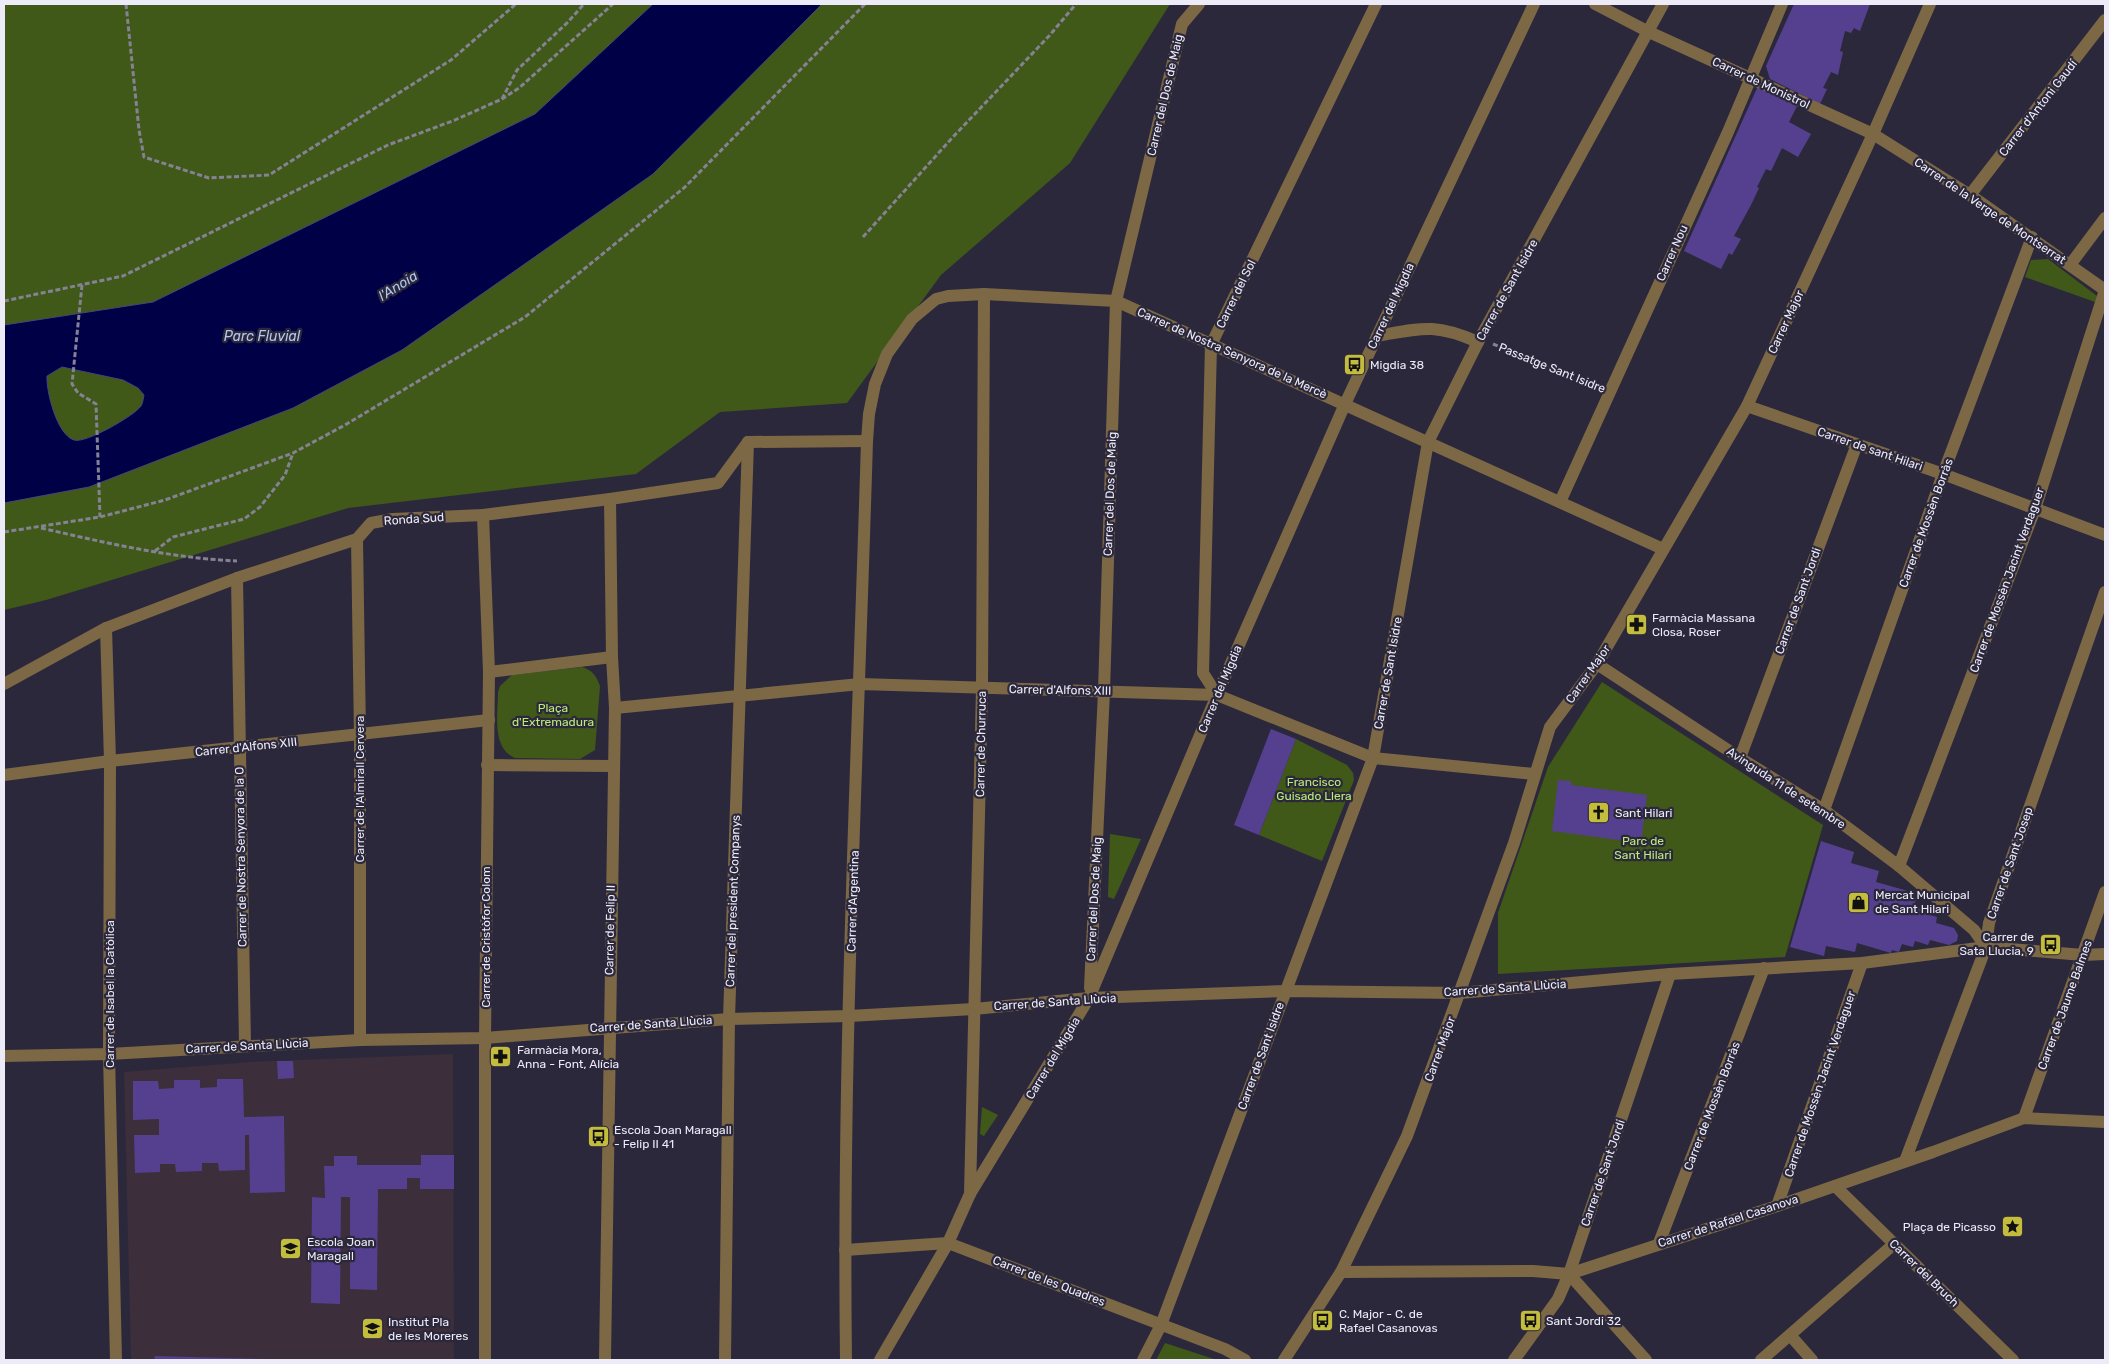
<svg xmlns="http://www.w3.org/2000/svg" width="2109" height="1364" font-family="Rubik,sans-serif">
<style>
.education{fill:#3c2e3a}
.green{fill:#405919}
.water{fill:#000047;stroke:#47467c;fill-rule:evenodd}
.building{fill:#54408f}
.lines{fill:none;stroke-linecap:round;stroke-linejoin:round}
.path{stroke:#858293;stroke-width:3;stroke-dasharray:5 2.5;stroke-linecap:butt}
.street{stroke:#7c6845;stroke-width:12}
.labels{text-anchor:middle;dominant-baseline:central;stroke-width:4.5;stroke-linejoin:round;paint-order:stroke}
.street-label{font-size:12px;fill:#edebf8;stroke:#2c283c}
.poi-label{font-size:12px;fill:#edebf8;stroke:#2c283c;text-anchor:start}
.park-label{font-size:12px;fill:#baec77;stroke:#2c283c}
.water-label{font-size:14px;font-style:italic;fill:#b2c7f0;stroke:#2c283c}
</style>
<rect width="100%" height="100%" fill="#2c283c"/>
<polygon class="education" points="453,1054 454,1360 131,1360 124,1072 250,1062"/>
<g class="green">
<polygon points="4,4 653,4 535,114 153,302 4,325"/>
<polygon points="822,4 1170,4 1070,163 941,275 847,403 720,412 636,474 348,508 46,600 4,610 4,503 89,487 293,408 402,350 653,174"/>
<polygon points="2048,259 2097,296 2095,302 2025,277 2031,260"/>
<path d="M62,367L123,380L138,388L144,395C143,399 143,403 141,406C134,416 84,444 74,440C57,435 46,392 47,376Z"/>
<path d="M582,667C592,670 596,675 600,686L595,750L580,759L515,758C491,748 498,713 498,692L500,686L512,675Z"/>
<polygon points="1602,682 1823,825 1785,957 1498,974 1498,913 1548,767"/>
<polygon points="1296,739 1347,765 1353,773 1354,780 1322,861 1259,835"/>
<polygon points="1110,834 1141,839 1114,899 1108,897"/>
<polygon points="982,1107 998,1115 984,1136 980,1134"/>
<polygon points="1165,1343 1217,1360 1156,1360"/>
</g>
<path class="water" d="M653,4H822L653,174L402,350L293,408L89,487L4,503V325L153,302L535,114ZM62,367L123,380L138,388L144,395C143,399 143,403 141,406C134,416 85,444 74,440C57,435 46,391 47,376Z"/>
<g class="building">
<polygon points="1794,4 1870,4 1860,31 1854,28 1851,33 1845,31 1840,51 1843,52 1838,75 1831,72 1823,88 1827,89 1820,104 1770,79 1766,66"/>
<polygon points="1758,86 1797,106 1789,122 1811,134 1798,157 1782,148 1771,171 1766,169 1757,187 1759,188 1751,205 1734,236 1741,239 1732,255 1729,253 1721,269 1684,251"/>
<polygon points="1271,729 1296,739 1259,835 1234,825"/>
<polygon points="1558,780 1571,781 1571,785 1647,795 1641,843 1552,831"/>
<polygon points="1821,841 1854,852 1851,863 1879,871 1876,882 1908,891 1907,896 1916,898 1914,907 1925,909 1924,913 1937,917 1936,923 1954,928 1958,935 1957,941 1949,945 1930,940 1928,945 1915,941 1913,947 1902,944 1899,952 1892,950 1891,953 1857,943 1855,952 1826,946 1824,956 1790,947"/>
<polygon points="277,1061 293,1061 294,1078 278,1079"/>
<polygon points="217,1079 243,1079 244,1117 284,1116 285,1192 250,1193 249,1135 245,1135 245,1170 219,1171 218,1163 202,1163 202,1171 176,1172 175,1164 160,1164 160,1172 135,1173 134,1135 159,1135 159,1119 133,1120 133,1081 158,1081 159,1089 174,1088 174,1080 200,1080 200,1088 217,1087"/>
<polygon points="421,1155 454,1155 454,1189 420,1189 420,1178 407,1178 407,1189 378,1189 377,1290 350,1289 350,1197 341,1197 340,1304 311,1303 312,1197 325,1198 324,1166 334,1166 334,1156 357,1156 357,1165 421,1165"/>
<polygon points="155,1356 266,1359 266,1360 154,1360"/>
</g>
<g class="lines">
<g class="path">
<polyline points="126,4 139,130 144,157 209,178 269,175 451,60 516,4"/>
<polyline points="502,99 517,70 568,22 584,4"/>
<polyline points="863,237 952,138 1049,36 1076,4"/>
<polyline points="82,285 72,384 78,393 96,404 100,517"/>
<polyline points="4,301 123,276 388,145 455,120 502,99 519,88 613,4"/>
<polyline points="1493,344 1596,386"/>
<path d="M41,528C106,543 171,558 237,561"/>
<polyline points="4,532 100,517 165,500 293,453 345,425 525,317 685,187 865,4"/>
<polyline points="155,551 173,537 244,519 260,507 285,475 293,453"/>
</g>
<g class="street">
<polyline points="1595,4 1649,32 1873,134 1970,195 2105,290"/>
<polyline points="1970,195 2105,20"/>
<polyline points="2070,265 2105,218"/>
<path d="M1377,336C1422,328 1435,323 1478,342"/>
<polyline points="1747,406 1943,474 2105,535"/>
<polyline points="748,442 867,441"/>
<polyline points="1560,502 1728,132 1782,4"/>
<polyline points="483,515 489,672 485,1038 485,1360"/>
<polyline points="357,539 360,736 360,1040"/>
<polyline points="237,578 245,1045"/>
<polyline points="106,628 110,761 109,1054 116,1360"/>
<polyline points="1597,664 1740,758 1824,810 1899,866 1974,930 1986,947"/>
<polyline points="489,672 612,657"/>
<polyline points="4,684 106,628 237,578 357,539 371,523 393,519 483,515 610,499 718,483 748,442"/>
<polyline points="1217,695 1203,673 1211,345 1376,4"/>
<polyline points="615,708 860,684 1217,695 1373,758 1534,774"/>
<polyline points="1740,758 1857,444"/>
<polyline points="487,765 612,766"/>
<polyline points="4,775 110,761 489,720"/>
<polyline points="1824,810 1943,474 2032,237"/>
<polyline points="1899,866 2035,509 2105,290"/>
<polyline points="1090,988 1104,691 1116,301 1182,24 1199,4"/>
<polyline points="4,1056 109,1054 360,1040 485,1038 729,1019 849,1016 974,1009 1089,998 1285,991 1460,993 1670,974 1862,963 1986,947 2083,955 2105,954"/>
<polyline points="2024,1118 2105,892"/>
<polyline points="1905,1161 1986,947 1989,923 2105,592"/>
<polyline points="1835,1186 2013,1360"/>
<polyline points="970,1194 982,688 984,294"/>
<polyline points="1777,1206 1862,963"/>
<polyline points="1659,1243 1764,968"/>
<polyline points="845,1250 948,1243 1225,1349 1245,1360"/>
<polyline points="1341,1272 1533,1271 1569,1274 1777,1206 1933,1152 2024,1118 2105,1122"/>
<polyline points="1569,1274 1646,1360"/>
<polyline points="1790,1335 1812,1360"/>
<polyline points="605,1360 615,708 612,657 610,499"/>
<polyline points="725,1360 729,1019 748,442"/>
<path d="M846,1360C842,1054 858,747 867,441L869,414L875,384L887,354L912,319L936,299L948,296L984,294L1116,301L1663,549"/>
<polyline points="880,1360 948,1243 970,1194 1089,998 1217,695 1345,404 1534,4"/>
<polyline points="1143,1360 1161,1325 1373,758 1428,442 1478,342 1663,4"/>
<polyline points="1284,1360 1341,1272 1407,1136 1514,843 1550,727 1597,664 1747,406 1873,134 1930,4"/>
<polyline points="1514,1360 1558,1299 1569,1274 1670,974"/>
<polyline points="1761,1360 1894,1244"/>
</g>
</g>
<defs>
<symbol id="bus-square" viewBox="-11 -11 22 22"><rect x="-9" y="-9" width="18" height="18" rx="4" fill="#c4bc3d" stroke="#2c283c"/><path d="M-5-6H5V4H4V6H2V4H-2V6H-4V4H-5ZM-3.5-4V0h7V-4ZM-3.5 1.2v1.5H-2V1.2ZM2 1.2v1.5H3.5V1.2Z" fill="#111"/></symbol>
<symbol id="pharmacy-square" viewBox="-11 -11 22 22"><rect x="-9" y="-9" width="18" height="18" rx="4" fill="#c4bc3d" stroke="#2c283c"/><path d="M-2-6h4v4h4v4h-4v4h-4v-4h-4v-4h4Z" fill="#111"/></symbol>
<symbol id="church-square" viewBox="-11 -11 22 22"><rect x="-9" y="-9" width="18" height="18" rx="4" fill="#c4bc3d" stroke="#2c283c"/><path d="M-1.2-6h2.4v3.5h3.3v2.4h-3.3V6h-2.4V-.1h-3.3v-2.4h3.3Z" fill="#111"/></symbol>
<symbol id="shop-square" viewBox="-11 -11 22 22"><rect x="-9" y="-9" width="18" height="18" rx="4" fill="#c4bc3d" stroke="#2c283c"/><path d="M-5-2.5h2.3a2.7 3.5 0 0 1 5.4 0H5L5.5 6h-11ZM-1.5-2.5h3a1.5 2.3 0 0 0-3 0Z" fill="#111"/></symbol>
<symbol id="sight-square" viewBox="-11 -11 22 22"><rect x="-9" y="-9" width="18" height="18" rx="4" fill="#c4bc3d" stroke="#2c283c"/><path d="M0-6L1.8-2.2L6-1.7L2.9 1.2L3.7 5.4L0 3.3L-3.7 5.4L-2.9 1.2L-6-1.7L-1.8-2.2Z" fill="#111"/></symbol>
<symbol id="school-square" viewBox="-11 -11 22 22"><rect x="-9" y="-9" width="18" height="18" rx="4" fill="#c4bc3d" stroke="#2c283c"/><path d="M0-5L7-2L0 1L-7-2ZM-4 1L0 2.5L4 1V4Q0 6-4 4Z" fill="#111"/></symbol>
</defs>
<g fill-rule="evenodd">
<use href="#bus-square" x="1342" y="352" width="25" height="25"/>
<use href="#pharmacy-square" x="1624" y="612" width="25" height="25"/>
<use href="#church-square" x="1586" y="800" width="25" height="25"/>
<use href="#shop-square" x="1846" y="890" width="25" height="25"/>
<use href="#bus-square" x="2038" y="932" width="25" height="25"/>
<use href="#pharmacy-square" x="488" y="1044" width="25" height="25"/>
<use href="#bus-square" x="586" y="1124" width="25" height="25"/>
<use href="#sight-square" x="2000" y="1214" width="25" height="25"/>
<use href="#school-square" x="278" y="1236" width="25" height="25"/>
<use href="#bus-square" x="1310" y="1308" width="25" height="25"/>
<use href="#bus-square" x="1518" y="1308" width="25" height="25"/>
<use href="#school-square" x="360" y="1316" width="25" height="25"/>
</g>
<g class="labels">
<g class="street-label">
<text transform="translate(1761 83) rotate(25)">Carrer de Monistrol</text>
<text transform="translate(1165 95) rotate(-77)">Carrer del Dos de Maig</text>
<text transform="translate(2038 108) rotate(-52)">Carrer d'Antoni Gaudí</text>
<text transform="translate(1990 211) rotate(34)">Carrer de la Verge de Montserrat</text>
<text transform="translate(1672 253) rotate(-66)">Carrer Nou</text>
<text transform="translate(1507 290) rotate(-61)">Carrer de Sant Isidre</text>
<text transform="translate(1236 294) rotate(-64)">Carrer del Sol</text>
<text transform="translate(1391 306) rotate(-65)">Carrer del Migdia</text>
<text transform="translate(1786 322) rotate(-65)">Carrer Major</text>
<text transform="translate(1232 353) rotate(24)">Carrer de Nostra Senyora de la Mercè</text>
<text transform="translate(1552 368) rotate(22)">Passatge Sant Isidre</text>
<text transform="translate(1870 449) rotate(19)">Carrer de sant Hilari</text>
<text transform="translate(1110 494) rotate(-88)">Carrer del Dos de Maig</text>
<text transform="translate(414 519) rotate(-4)">Ronda Sud</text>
<text transform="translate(1926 523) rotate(-70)">Carrer de Mossèn Borràs</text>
<text transform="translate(2007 580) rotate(-70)">Carrer de Mossèn Jacint Verdaguer</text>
<text transform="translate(1798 601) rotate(-70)">Carrer de Sant Jordi</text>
<text transform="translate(1388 673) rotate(-80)">Carrer de Sant Isidre</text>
<text transform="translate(1588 674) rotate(-55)">Carrer Major</text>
<text transform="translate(1220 689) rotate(-67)">Carrer del Migdia</text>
<text transform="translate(1060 690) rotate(1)">Carrer d'Alfons XIII</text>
<text transform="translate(981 744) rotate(-89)">Carrer de Churruca</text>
<text transform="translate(246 747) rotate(-6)">Carrer d'Alfons XIII</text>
<text transform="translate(1786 788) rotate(33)">Avinguda 11 de setembre</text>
<text transform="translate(360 789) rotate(-90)">Carrer de l'Almirall Cervera</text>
<text transform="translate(241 857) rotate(-91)">Carrer de Nostra Senyora de la O</text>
<text transform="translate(2010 863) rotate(-71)">Carrer de Sant Josep</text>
<text transform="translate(1094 899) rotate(-87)">Carrer del Dos de Maig</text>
<text transform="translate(733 901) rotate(-88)">Carrer del president Companys</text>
<text transform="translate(853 901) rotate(-88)">Carrer d'Argentina</text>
<text transform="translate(610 930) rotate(-89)">Carrer de Felip II</text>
<text transform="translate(486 937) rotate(-90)">Carrer de Cristòfor Colom</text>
<text transform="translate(1505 988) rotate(-4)">Carrer de Santa Llùcia</text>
<text transform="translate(110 994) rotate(-90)">Carrer de Isabel la Catòlica</text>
<text transform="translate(1055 1002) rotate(-4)">Carrer de Santa Llùcia</text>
<text transform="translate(2065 1005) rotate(-70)">Carrer de Jaume Balmes</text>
<text transform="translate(651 1024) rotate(-4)">Carrer de Santa Llùcia</text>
<text transform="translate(247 1046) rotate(-3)">Carrer de Santa Llùcia</text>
<text transform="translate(1440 1049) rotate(-70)">Carrer Major</text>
<text transform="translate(1261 1056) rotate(-70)">Carrer de Sant Isidre</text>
<text transform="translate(1053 1058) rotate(-59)">Carrer del Migdia</text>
<text transform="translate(1820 1084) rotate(-71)">Carrer de Mossèn Jacint Verdaguer</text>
<text transform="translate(1712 1106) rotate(-69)">Carrer de Mossèn Borràs</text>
<text transform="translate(1603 1173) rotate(-71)">Carrer de Sant Jordi</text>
<text transform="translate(1728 1221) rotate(-18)">Carrer de Rafael Casanova</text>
<text transform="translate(1924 1273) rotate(44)">Carrer del Bruch</text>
<text transform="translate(1049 1281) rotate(21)">Carrer de les Quadres</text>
</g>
<g class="poi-label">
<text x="1370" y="365">Migdia 38</text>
<text x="1652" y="618">Farmàcia Massana<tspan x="1652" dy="14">Closa, Roser</tspan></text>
<text x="1615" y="813">Sant Hilari</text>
<text x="1875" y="895">Mercat Municipal<tspan x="1875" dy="14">de Sant Hilari</tspan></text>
<text x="2034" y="937" text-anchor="end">Carrer de<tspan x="2034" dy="14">Sata Llucia, 9</tspan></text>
<text x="517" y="1050">Farmàcia Mora,<tspan x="517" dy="14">Anna - Font, Alícia</tspan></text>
<text x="614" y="1130">Escola Joan Maragall<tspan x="614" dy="14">- Felip II 41</tspan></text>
<text x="1996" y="1227" text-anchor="end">Plaça de Picasso</text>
<text x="307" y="1242">Escola Joan<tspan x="307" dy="14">Maragall</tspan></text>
<text x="1339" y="1314">C. Major - C. de<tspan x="1339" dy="14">Rafael Casanovas</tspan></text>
<text x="1546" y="1321">Sant Jordi 32</text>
<text x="388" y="1322">Institut Pla<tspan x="388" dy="14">de les Moreres</tspan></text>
</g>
<g class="park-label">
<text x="553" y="708">Plaça<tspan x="553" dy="14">d'Extremadura</tspan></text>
<text x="1314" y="782">Francisco<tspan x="1314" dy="14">Guisado Llera</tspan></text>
<text x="1643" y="841">Parc de<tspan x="1643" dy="14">Sant Hilari</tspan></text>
</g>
<g class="water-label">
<text transform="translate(398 286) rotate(-32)">l'Anoia</text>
<text x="262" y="336">Parc Fluvial</text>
</g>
</g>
<rect width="2109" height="1364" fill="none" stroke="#edebf8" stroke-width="10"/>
</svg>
